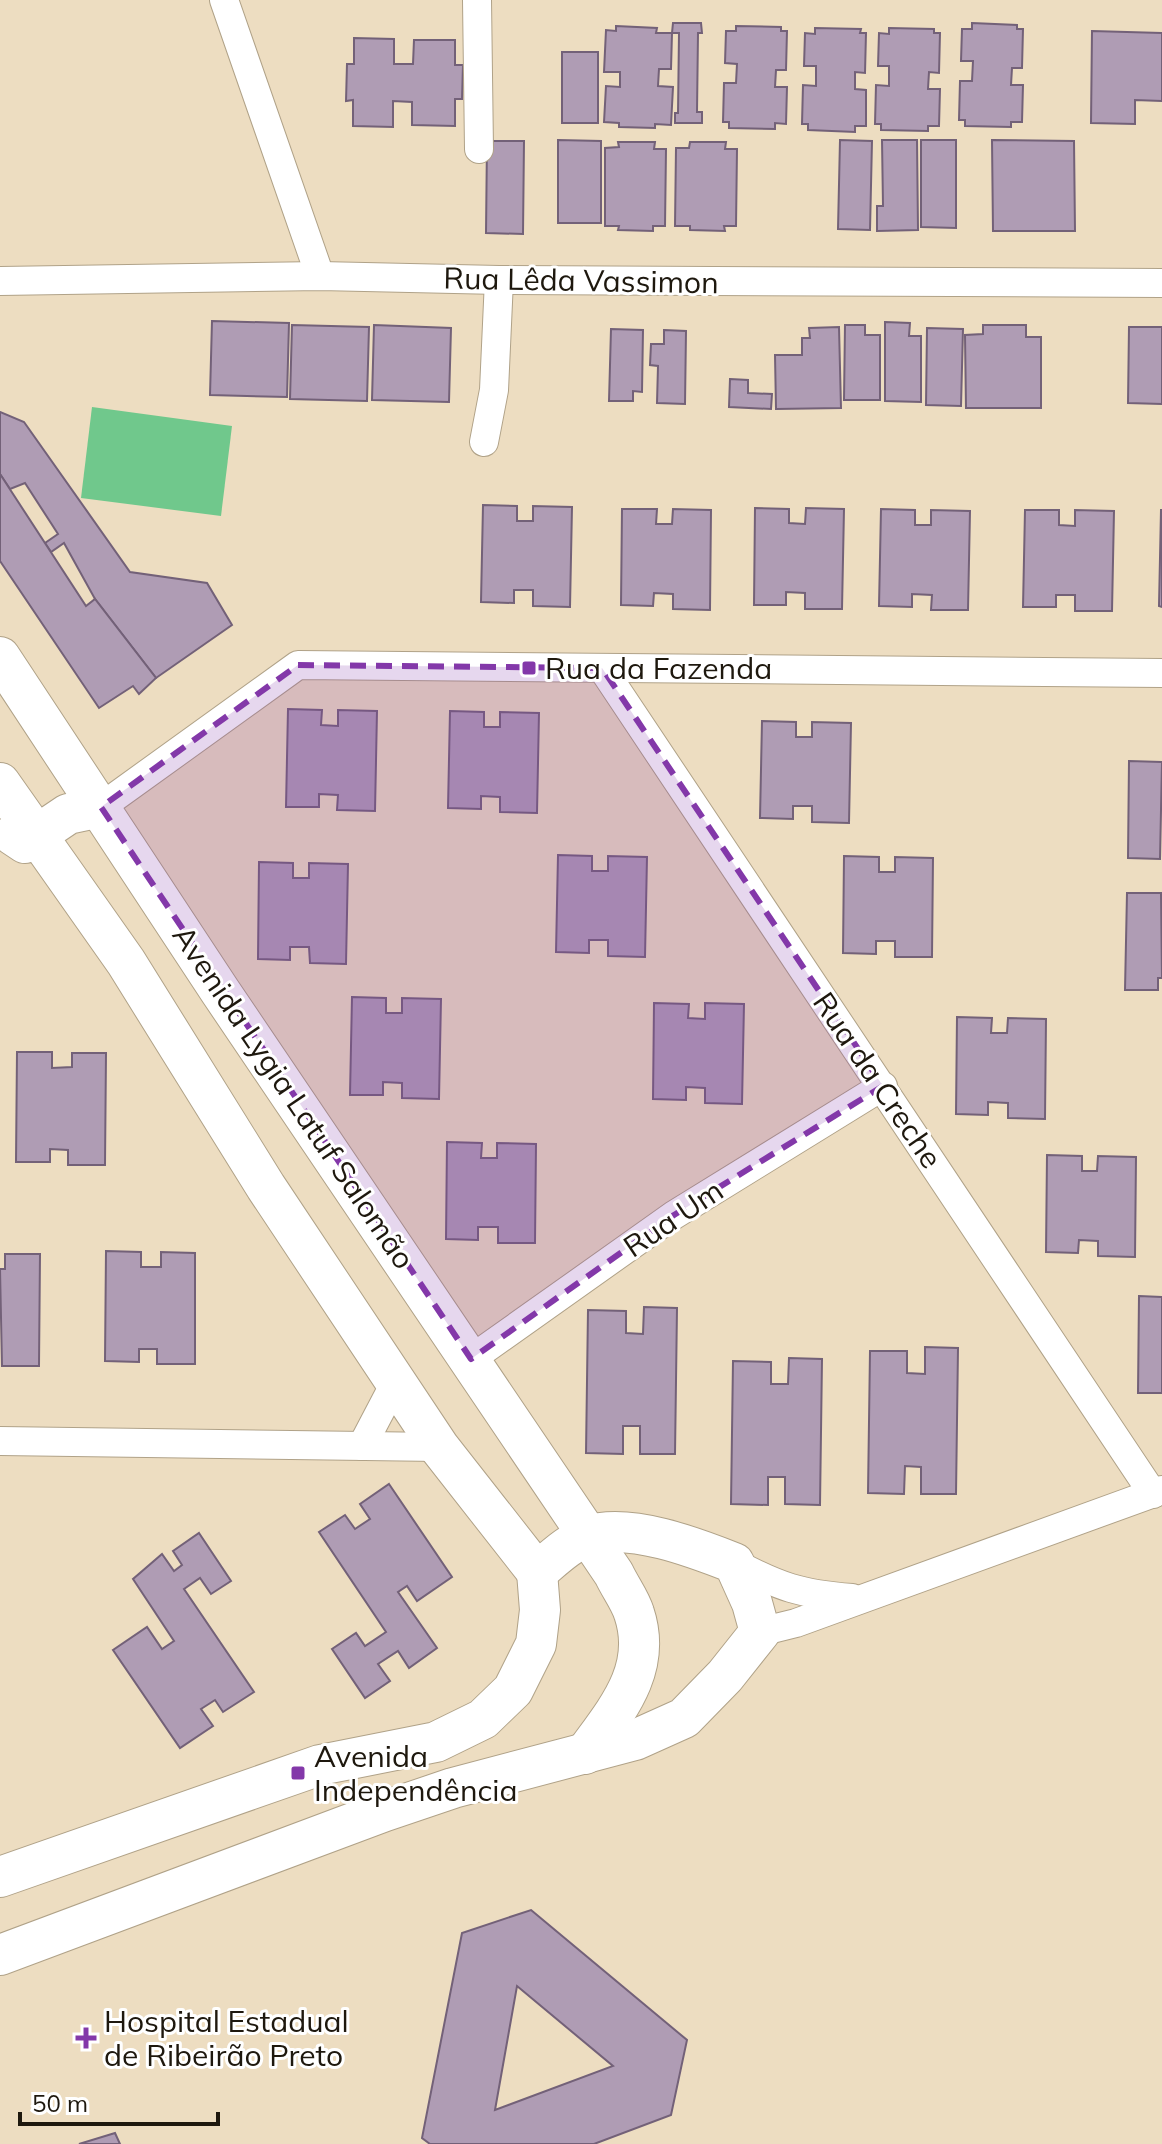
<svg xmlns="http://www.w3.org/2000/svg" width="1162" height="2144" font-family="Mulish,sans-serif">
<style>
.green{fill:#70c88c}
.building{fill:#af9cb4;stroke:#736178;stroke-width:2;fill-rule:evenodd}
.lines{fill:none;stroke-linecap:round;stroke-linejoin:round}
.street-casing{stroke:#b0a288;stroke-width:30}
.secondary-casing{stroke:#b0a288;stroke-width:42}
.street{stroke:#fff;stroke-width:28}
.secondary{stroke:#fff;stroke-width:40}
.marked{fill:#8338a9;fill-opacity:0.2;stroke:#8338a9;stroke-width:6;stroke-dasharray:16 10;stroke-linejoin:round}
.poi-dot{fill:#8338a9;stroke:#fff;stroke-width:3}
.labels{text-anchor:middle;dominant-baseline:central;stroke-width:6;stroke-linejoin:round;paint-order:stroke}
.street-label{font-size:30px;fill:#1e180e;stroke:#fff}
.poi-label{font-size:30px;fill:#1e180e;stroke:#fff;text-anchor:start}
</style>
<rect width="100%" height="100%" fill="#edddc1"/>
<polygon class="green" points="92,407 232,426 221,516 81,498"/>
<g class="building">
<polygon points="673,23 701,23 702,33 698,33 697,112 702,112 702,123 675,123 675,113 678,113 679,33 672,33"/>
<polygon points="972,23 1017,25 1017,29 1023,29 1022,68 1012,68 1011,85 1023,85 1022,122 1011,122 1011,127 965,126 965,120 959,120 960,81 972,81 973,61 961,61 962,29 972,29"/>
<polygon points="616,26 657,28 656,33 672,33 671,69 659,69 658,86 673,87 671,125 655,124 655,128 619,127 619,123 604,122 606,86 620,87 620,72 604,72 606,30 616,31"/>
<polygon points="736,26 781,27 781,31 787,31 786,70 776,70 775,87 787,87 786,124 775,123 775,129 729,128 729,122 723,122 724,83 736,83 737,64 725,63 726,31 736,31"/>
<polygon points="815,28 861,29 860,33 866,33 865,73 855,72 855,89 866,90 866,126 855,126 855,132 808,130 808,124 802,124 803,85 816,86 816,66 804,66 805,33 815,34"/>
<polygon points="889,28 934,29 934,33 940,33 939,73 929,72 928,89 940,89 939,126 928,126 928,131 881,130 881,124 875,124 876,85 889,86 889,66 878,66 879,33 889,34"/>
<polygon points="1092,31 1162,33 1162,101 1135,100 1135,124 1091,123"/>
<polygon points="354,38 394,39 394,64 413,64 414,40 455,40 455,65 463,65 462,99 455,99 455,126 412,125 412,102 393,101 393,127 353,126 353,100 346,101 347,64 354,64"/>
<rect x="562" y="52" width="36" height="71"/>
<polygon points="558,140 601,141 601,223 558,223"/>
<polygon points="840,140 872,141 870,230 838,229"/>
<polygon points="882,140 917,140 918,230 877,231 877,206 883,206"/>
<polygon points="921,140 956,140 956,228 921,227"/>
<polygon points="992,140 1074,141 1075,231 993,231"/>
<polygon points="487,141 524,141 523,234 486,233"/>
<polygon points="618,142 655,142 654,149 666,149 665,226 653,226 653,231 618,230 619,226 605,226 605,148 619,147"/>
<polygon points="690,142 726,142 725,149 737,149 736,226 724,226 725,231 690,230 690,226 675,226 676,148 689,148"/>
<polygon points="212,321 289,323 287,397 210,395"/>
<polygon points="885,322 910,323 909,336 921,336 921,402 885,401"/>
<polygon points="292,325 369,327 367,401 290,399"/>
<polygon points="374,325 451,328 449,402 372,400"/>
<polygon points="845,325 865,325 865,335 880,335 880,400 844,400"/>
<polygon points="983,325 1026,325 1026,337 1041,337 1041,408 966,408 965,335 983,334"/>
<polygon points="839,327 841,408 776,409 775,355 802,355 802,338 810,338 809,328"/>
<polygon points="1129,327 1162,327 1162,404 1128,403"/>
<polygon points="927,328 963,329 961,406 926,405"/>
<polygon points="611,329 643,330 642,392 633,391 633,401 609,401"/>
<polygon points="664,330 686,331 685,404 657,403 658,366 650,365 651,344 664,344"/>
<polygon points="730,379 748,380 748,393 772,394 771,409 729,407"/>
<polygon points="0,412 24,422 130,572 207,583 232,625 156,678 95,599 64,543 51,552 45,543 58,534 25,483 10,489 0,474"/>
<polygon points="0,474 86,606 95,599 156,678 139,694 133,686 99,708 0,561"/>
<polygon points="483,505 517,506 517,521 533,521 533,506 572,507 570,607 533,606 533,590 514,590 514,603 481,602"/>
<polygon points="755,508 789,509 789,523 805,524 806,508 844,509 842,609 805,609 805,593 786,592 786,605 754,605"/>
<polygon points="622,509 657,509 656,524 672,524 673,509 711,510 710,610 673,609 673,594 654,593 653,606 621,605"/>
<polygon points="881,509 915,510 915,525 931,525 931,510 970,511 968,610 931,610 932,595 912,594 912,607 879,606"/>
<polygon points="1025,510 1059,510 1059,525 1075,526 1075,510 1114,511 1112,611 1075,611 1075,595 1056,595 1056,607 1023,607"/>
<polygon points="1161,510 1162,510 1162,607 1159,606"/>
<polygon points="288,709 322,710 321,725 338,726 338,710 377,711 375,811 337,810 338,795 319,794 319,807 286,807"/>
<polygon points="450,711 484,712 484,727 500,727 500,712 539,713 537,813 500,812 500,797 481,796 481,809 448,808"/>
<polygon points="762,721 796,722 796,737 812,737 812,722 851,723 849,823 812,822 812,806 793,806 793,819 760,818"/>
<polygon points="1129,761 1162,762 1160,859 1128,858"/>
<polygon points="558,855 592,856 592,871 608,871 608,856 647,857 645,957 608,956 608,940 589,940 589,953 556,952"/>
<polygon points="844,856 879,857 879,872 895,872 895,857 933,858 932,957 895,957 895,941 876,941 876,954 843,953"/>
<polygon points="259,862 293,863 293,878 309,878 309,863 348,864 346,964 310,963 309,947 290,947 290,960 258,959"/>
<polygon points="1127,893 1161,893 1162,978 1158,978 1158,990 1125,990"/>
<polygon points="352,997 386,998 386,1013 402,1013 402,998 441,999 439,1099 402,1098 402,1083 383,1082 383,1095 350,1095"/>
<polygon points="654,1003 689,1004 688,1018 705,1019 705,1003 744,1004 742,1104 705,1103 705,1088 686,1087 686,1100 653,1099"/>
<polygon points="957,1017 992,1018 991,1033 1007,1033 1008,1018 1046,1019 1045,1119 1008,1118 1008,1103 988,1102 988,1115 956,1114"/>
<polygon points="17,1052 52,1052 52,1068 72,1067 72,1053 106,1053 105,1165 68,1165 68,1150 50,1149 50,1162 16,1162"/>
<polygon points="447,1142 482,1143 481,1158 497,1158 497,1143 536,1144 535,1243 498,1243 498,1227 478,1227 478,1240 446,1239"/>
<polygon points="1047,1155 1082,1156 1082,1171 1097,1171 1098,1156 1136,1157 1135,1257 1098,1256 1098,1241 1079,1240 1078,1253 1046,1252"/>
<polygon points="106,1251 141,1252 141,1267 161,1267 161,1252 195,1253 195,1364 157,1364 157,1349 139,1349 139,1362 105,1361"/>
<polygon points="5,1254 40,1254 39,1366 2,1366 0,1269 5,1269"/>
<polygon points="1139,1296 1162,1297 1162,1393 1138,1393"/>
<polygon points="644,1307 677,1308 675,1454 640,1454 640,1426 623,1426 623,1454 586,1453 588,1310 626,1311 626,1333 643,1334"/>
<polygon points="925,1347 958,1348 956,1494 921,1494 921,1467 905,1466 904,1494 868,1493 870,1351 907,1351 907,1373 925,1374"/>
<polygon points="789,1358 822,1359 820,1505 785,1504 785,1477 768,1477 768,1505 731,1504 733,1361 771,1362 771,1384 788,1384"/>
<polygon points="389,1484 452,1577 417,1601 407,1586 398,1592 437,1648 409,1668 398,1651 378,1664 390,1681 365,1698 332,1649 356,1633 365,1646 386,1632 319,1532 345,1515 355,1529 370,1519 360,1504"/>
<polygon points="199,1533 231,1581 211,1594 200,1578 184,1589 254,1692 223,1712 215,1700 201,1709 213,1726 180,1748 113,1650 147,1627 162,1649 174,1641 133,1579 162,1554 174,1571 182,1565 173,1551"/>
<path d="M531,1910L687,2040L671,2115L594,2144H430L422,2138L462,1933ZM517,1986L613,2066L495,2110Z"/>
<polygon points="115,2133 120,2144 79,2144"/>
</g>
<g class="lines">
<defs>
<g id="street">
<polyline points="224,0 320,276"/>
<polyline points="477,0 479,149"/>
<polyline points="0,281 320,276 499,280 1162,283"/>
<polyline points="484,442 494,390 499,280"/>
<polyline points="602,668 1153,1494"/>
<polyline points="101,807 298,665 1162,673"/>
<polyline points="471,1359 674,1215 883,1086"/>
<polyline points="0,1441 439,1447"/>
<polyline points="362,1446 395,1383"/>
<path d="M734,1563C780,1587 800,1594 852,1598"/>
<polyline points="760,1632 796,1623 1162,1490"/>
</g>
<g id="secondary">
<path d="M0,657L220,991L614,1574C620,1587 630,1600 634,1613C653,1670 616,1711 585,1754"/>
<polyline points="0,783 126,962 266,1187 439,1447 537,1572"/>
<polyline points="13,835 25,843 68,814 101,807"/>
<polyline points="0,1877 320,1765 436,1742 483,1719 513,1690 536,1644 540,1610 537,1572"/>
<path d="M0,1955L385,1811L453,1788L635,1740L684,1718L725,1676L760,1632L752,1603L734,1563C696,1548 629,1522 588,1536C569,1543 553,1559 537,1572"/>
</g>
</defs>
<use href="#street" class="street-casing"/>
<use href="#secondary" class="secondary-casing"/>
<use href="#street" class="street"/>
<use href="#secondary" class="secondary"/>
</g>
<path class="marked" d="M298,665L602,668L883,1086L674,1215L471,1359L101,807Z"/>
<g class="poi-dot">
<rect x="521" y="660" width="16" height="16" rx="4"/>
<rect x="290" y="1765" width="16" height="16" rx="4"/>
<path d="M82 2026h8v8h8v8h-8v8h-8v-8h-8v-8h8z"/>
</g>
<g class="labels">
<g class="street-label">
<text transform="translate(581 280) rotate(1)">Rua Lêda Vassimon</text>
<text transform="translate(878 1080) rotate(56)">Rua da Creche</text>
<text transform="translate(294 1097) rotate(56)">Avenida Lygia Latuf Salomão</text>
<text transform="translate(673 1218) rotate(-34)">Rua Um</text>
</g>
<g class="poi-label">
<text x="545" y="668">Rua da Fazenda</text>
<text x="314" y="1756">Avenida<tspan x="314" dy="34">Independência</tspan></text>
<text x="104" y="2021">Hospital Estadual<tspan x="104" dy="34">de Ribeirão Preto</tspan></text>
</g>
</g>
<path d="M20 2112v12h198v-12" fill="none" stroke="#1e180e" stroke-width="4"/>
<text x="32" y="2112" font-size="24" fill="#1e180e" stroke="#ffffff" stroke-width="6" paint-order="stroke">50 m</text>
</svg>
